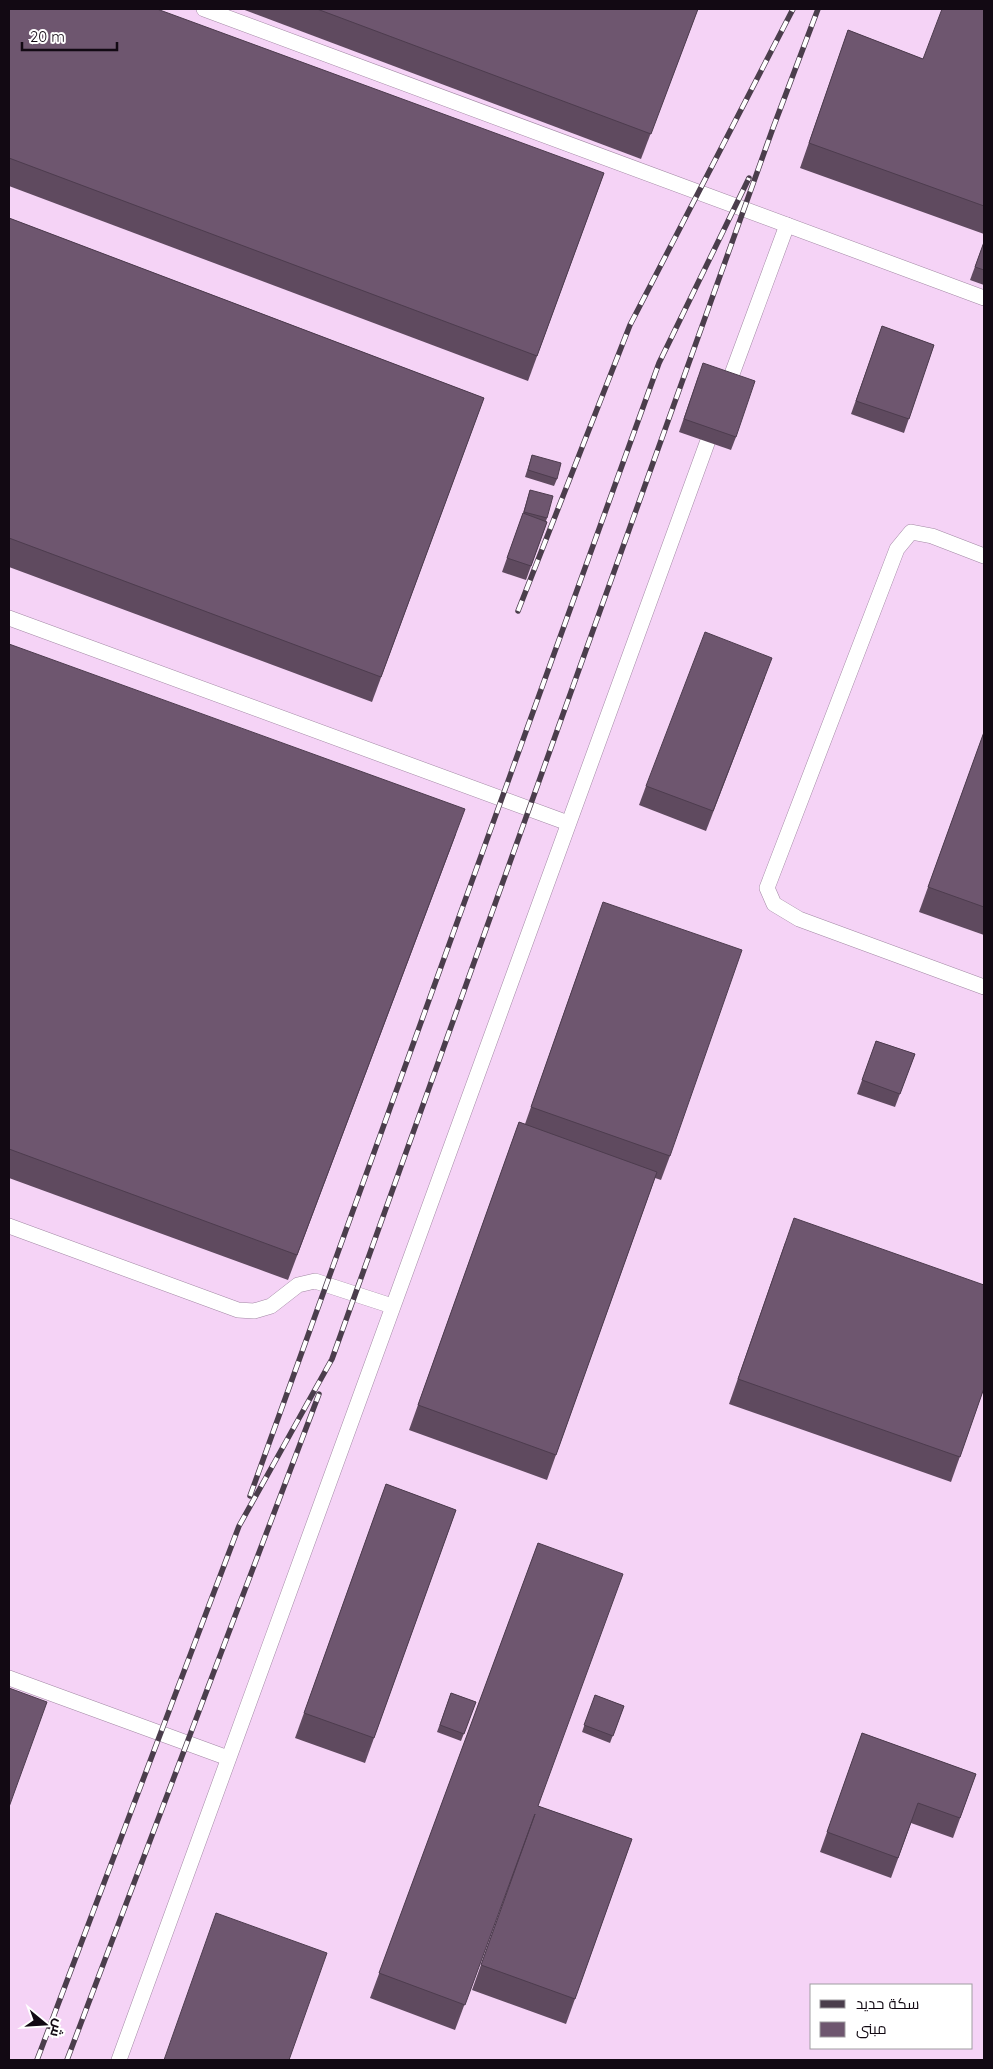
<svg xmlns="http://www.w3.org/2000/svg" width="993" height="2069" font-family="Quicksand,Cairo,sans-serif">
<style>
.built{fill:#f5d3f6;fill-rule:evenodd}
.lines{fill:none;stroke-linecap:round;stroke-linejoin:round}
.service-casing{stroke:#a389a5;stroke-width:16}
.service{stroke:#fff;stroke-width:15}
.rail-casing{stroke:#4b3e4c;stroke-width:5.5}
.rail{stroke:#fff;stroke-width:4;stroke-dasharray:11;stroke-linecap:butt}
.wall{fill:#5f4a5f}
.building{fill:#6e566f;stroke:#4d3c4e}
</style>
<rect width="100%" height="100%" fill="#fadefb"/>
<path class="built" d="M9,9H984V2060H9ZM812,1985H972V2048H812Z"/>
<g class="lines">
<defs>
<g id="service">
<polyline points="204,9 984,298"/>
<polyline points="725,393 787,225"/>
<polyline points="984,556 932,536 911,532 897,549 767,888 774,904 799,919 984,987"/>
<polyline points="9,618 568,823"/>
<polyline points="9,1226 238,1310 254,1311 271,1306 298,1285 315,1281 392,1306"/>
<polyline points="9,1678 228,1758"/>
<polyline points="119,2060 714,424"/>
</g>
</defs>
<use href="#service" class="service-casing"/>
<use href="#service" class="service"/>
<defs>
<g id="rail">
<polyline points="518,611 630,325 793,9"/>
<polyline points="250,1496 659,363 749,178"/>
<polyline points="37,2060 239,1526 332,1359 773,128 818,9"/>
<polyline points="67,2060 319,1394"/>
</g>
</defs>
<use href="#rail" class="rail-casing"/>
<use href="#rail" class="rail"/>
</g>
<g class="wall">
<polygon points="9,9 604,173 528,381 9,186"/>
<polygon points="242,9 698,9 641,159"/>
<polygon points="984,9 984,234 800,168 848,30 923,59"/>
<polygon points="9,218 484,398 372,702 9,567"/>
<polygon points="984,242 984,285 970,280"/>
<polygon points="882,326 934,345 904,433 851,414"/>
<polygon points="698,377 736,437 731,450 679,432"/>
<polygon points="532,455 557,479 554,486 525,477"/>
<polygon points="530,490 547,518 546,521 547,522 526,580 502,572 523,513"/>
<polygon points="9,644 456,834 288,1280 9,1178"/>
<polygon points="765,677 706,831 639,805 646,786"/>
<polygon points="984,732 984,935 919,912"/>
<polygon points="594,927 670,1156 661,1180 655,1178 547,1480 409,1430 519,1122 525,1124"/>
<polygon points="876,1041 915,1054 895,1107 857,1094"/>
<polygon points="785,1243 984,1388 951,1482 729,1404"/>
<polygon points="386,1484 456,1510 365,1763 295,1738"/>
<polygon points="538,1543 538,1806 632,1839 566,2024 472,1990 526,1839 455,2030 370,1998"/>
<polygon points="451,1693 476,1702 461,1741 437,1732"/>
<polygon points="595,1695 624,1706 610,1743 582,1732"/>
<polygon points="862,1733 976,1774 953,1838 911,1823 891,1878 820,1852"/>
</g>
<g class="building">
<polygon points="9,9 157,9 604,173 537,356 9,158"/>
<polygon points="317,9 698,9 651,134"/>
<polygon points="942,9 984,9 984,206 809,143 848,30 923,59"/>
<polygon points="9,218 484,398 381,677 9,538"/>
<polygon points="984,242 984,270 975,267"/>
<polygon points="882,326 934,345 909,419 856,401"/>
<polygon points="703,363 755,381 736,437 684,419"/>
<polygon points="532,455 561,463 557,479 528,470"/>
<polygon points="530,490 553,496 547,518 524,512"/>
<polygon points="523,513 547,522 531,566 507,558"/>
<polygon points="705,632 772,658 713,811 646,786"/>
<polygon points="9,644 465,809 297,1255 9,1149"/>
<polygon points="984,732 984,907 928,887"/>
<polygon points="603,902 742,950 670,1156 531,1107"/>
<polygon points="876,1041 915,1054 900,1094 862,1080"/>
<polygon points="519,1122 657,1172 556,1455 418,1405"/>
<polygon points="794,1218 984,1285 984,1388 960,1457 738,1379"/>
<polygon points="386,1484 456,1510 374,1738 304,1713"/>
<polygon points="538,1543 623,1574 538,1806 632,1839 575,1999 481,1965 535,1814 465,2005 379,1973"/>
<polygon points="9,1688 47,1702 9,1807"/>
<polygon points="451,1693 476,1702 464,1734 440,1725"/>
<polygon points="595,1695 624,1706 613,1736 584,1725"/>
<polygon points="862,1733 976,1774 960,1818 918,1803 898,1858 827,1832"/>
<polygon points="216,1913 327,1953 289,2060 164,2060"/>
</g>
<rect width="993" height="2069" fill="none" stroke="#120913" stroke-width="20"/>
<rect x="810" y="1984" width="162" height="65" fill="#ffffff" stroke="#a09da1"/>
<rect x="820" y="2000" width="25" height="8" fill="#4b3e4c" stroke="#a09da1"/>
<text x="856" y="2009" font-size="15" fill="#120913">سكة حديد</text>
<rect x="820" y="2022" width="25" height="15" fill="#6e566f" stroke="#a09da1"/>
<text x="856" y="2034" font-size="15" fill="#120913">مبنى</text>
<g transform="translate(45 2024) rotate(108)" stroke="#ffffff" stroke-width="4" paint-order="stroke">
<path d="M0-4L9 19L0 12L-9 19Z" fill="#120913"/>
<text y="-8" font-size="14" font-weight="bold" text-anchor="middle" fill="#120913">ش</text>
</g>
<path d="M22 42v8h95v-8" fill="none" stroke="#120913" stroke-width="2.5"/>
<text x="30" y="42" font-size="15" fill="#120913" stroke="#ffffff" stroke-width="4" paint-order="stroke">20 m</text>
</svg>
